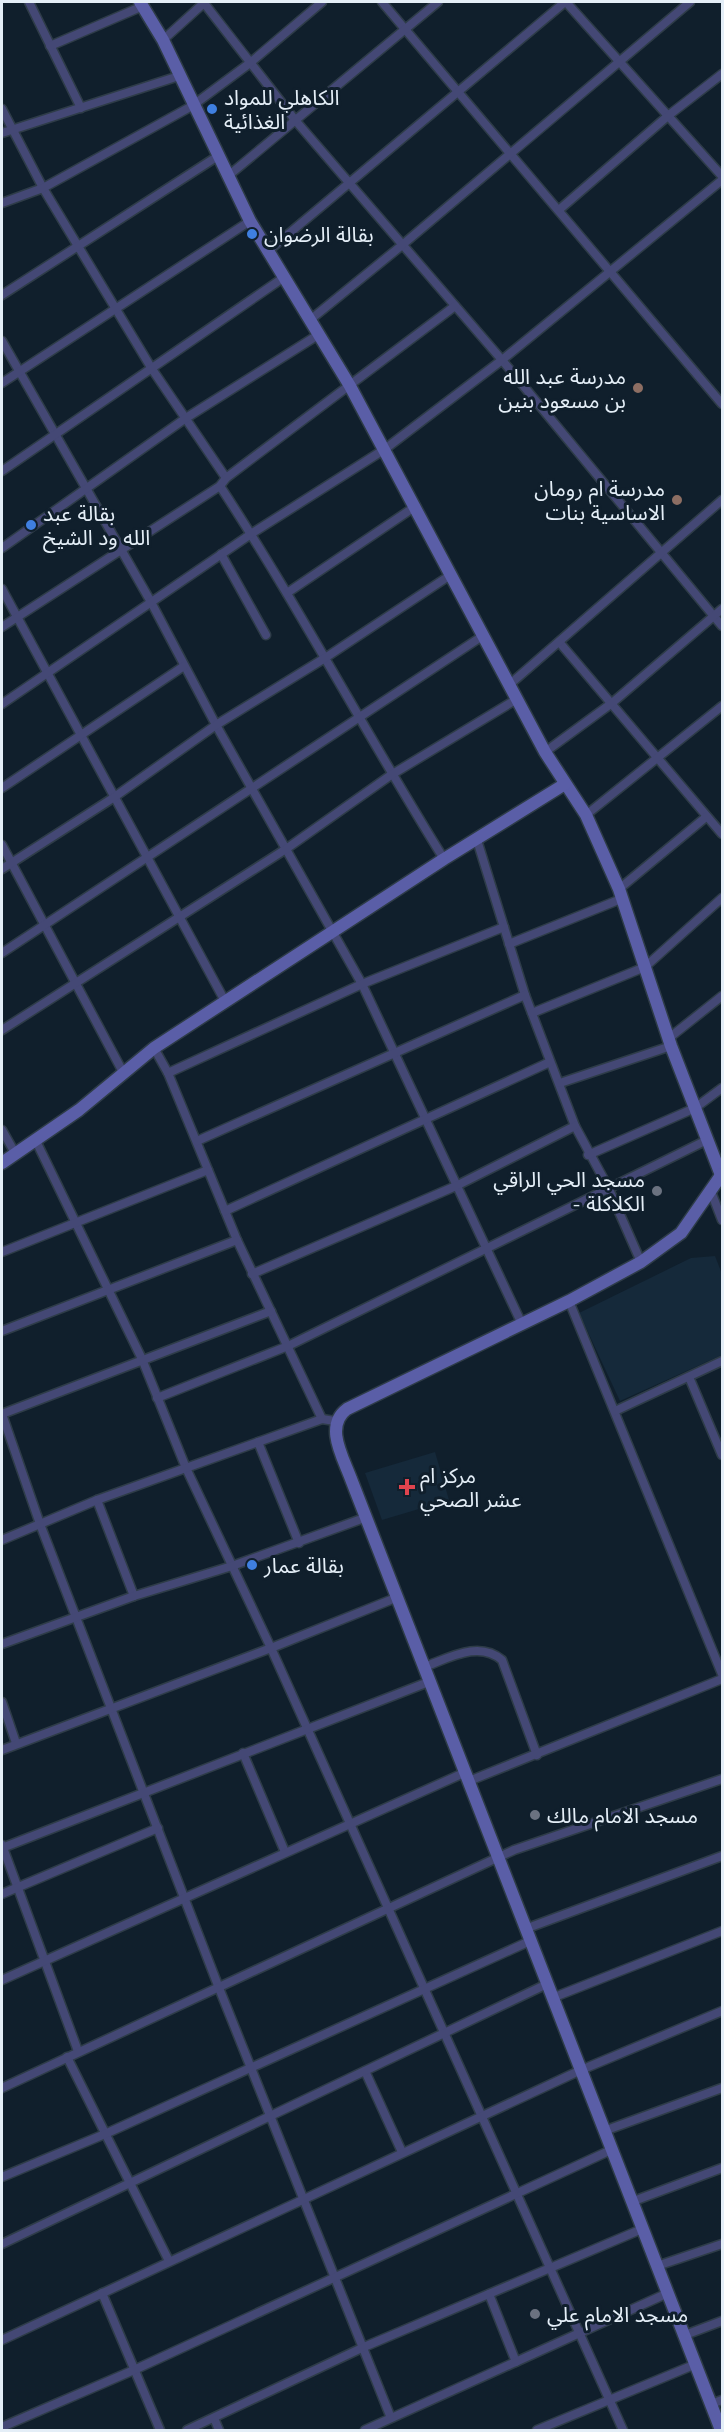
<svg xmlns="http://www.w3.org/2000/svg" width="724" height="2432" font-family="Montserrat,'Noto Sans Arabic',sans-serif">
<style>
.built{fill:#15293a}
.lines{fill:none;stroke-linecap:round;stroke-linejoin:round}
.street-casing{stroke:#2e3c48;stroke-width:11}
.secondary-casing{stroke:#2e3c48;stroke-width:15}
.street{stroke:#444875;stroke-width:8}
.secondary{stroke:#5a5ea7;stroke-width:12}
.shop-dot{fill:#3f7fe0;stroke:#101f2c;stroke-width:2}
.education-dot{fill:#8d6e63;stroke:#101f2c;stroke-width:2}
.worship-dot{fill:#6b7280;stroke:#101f2c;stroke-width:2}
.health-dot{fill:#e0444e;stroke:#101f2c;stroke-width:2}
.labels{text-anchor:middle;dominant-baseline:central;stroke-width:6;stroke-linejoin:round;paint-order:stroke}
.poi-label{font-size:21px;fill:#e4eef7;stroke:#101f2c;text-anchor:start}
</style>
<rect width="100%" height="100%" fill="#101f2c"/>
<g class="built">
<polygon points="715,1256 722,1274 722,1355 620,1401 579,1313 691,1258"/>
<polygon points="435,1452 449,1500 382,1520 365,1473"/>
</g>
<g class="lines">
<defs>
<g id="street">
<polyline points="29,2 81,108"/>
<polyline points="382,2 722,404"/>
<polyline points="566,2 722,176"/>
<polyline points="204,3 295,120 502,360 722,626"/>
<polyline points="163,40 205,2"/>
<polyline points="50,46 143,6"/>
<polyline points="2,109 43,188 152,369 226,478"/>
<polyline points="2,133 179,76"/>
<polyline points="228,176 438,2"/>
<polyline points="2,203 43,188 192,106 250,63 322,2"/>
<polyline points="560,209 669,115 722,74"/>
<polyline points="267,252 565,2"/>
<polyline points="2,295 218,156"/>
<polyline points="310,320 401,246 690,2"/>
<polyline points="2,341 151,602 216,725 362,984 521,1322"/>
<polyline points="2,383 250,221"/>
<polyline points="2,471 283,278"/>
<path d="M220,486C300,608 367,736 444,859"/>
<polyline points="2,548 186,418 318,335"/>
<polyline points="221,554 266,635"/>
<polyline points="2,589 226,1003"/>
<polyline points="287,593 416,506"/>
<polyline points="2,627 220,486 226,478 455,306"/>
<polyline points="560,643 722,834"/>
<polyline points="509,685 722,500"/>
<polyline points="2,704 251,534 385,449 502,360 722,180"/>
<polyline points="545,752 612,703 722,609"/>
<polyline points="2,788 184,666"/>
<polyline points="586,815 722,706"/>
<polyline points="477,840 525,995 575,1126 608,1187 641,1262"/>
<polyline points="2,845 124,1074"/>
<polyline points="2,869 113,798 216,725 325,658 452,574"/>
<polyline points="619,889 706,817"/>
<polyline points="509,944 621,899"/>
<polyline points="2,953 484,635"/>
<polyline points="532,1013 645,967 722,898"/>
<polyline points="2,1030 286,849 391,775 517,699"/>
<polyline points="669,1038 722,996"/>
<polyline points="154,1048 168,1073 237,1240 322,1419"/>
<polyline points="168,1073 362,984 504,927"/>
<polyline points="560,1083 671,1046"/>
<polyline points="2,1130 15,1153"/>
<polyline points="35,1139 142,1359 186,1468 271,1648 623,2430"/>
<polyline points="197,1141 525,995"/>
<polyline points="588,1155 695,1108 722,1088"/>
<polyline points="710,1189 722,1220"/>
<polyline points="225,1211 550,1062"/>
<polyline points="2,1252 208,1170"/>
<polyline points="252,1274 456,1186 575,1126"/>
<polyline points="569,1301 722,1674"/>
<polyline points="2,1331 237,1240"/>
<polyline points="689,1377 722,1455"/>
<polyline points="157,1398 288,1346 707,1140"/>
<polyline points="615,1411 722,1361"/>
<polyline points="2,1414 40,1524 219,1988 391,2418"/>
<polyline points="2,1414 271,1311"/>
<polyline points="258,1442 299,1543"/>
<polyline points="97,1500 134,1596"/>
<polyline points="2,1540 97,1500 322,1419 335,1421"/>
<polyline points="2,1644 134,1596 232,1566 367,1517"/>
<path d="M424,1667C449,1658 479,1640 502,1660L537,1755"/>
<polyline points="2,1702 16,1743"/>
<polyline points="2,1750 271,1648 398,1597"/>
<polyline points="243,1753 285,1852"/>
<polyline points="469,1781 722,1679"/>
<polyline points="2,1845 78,2051"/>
<polyline points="2,1848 431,1681"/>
<polyline points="2,1894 158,1828"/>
<polyline points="525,1929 722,1856"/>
<polyline points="2,1980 466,1772"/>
<polyline points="552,1998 722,1931"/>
<polyline points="67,2057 169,2261"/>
<polyline points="365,2071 402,2152"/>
<polyline points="2,2088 514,1850 722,1779"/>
<polyline points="604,2131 722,2088"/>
<polyline points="2,2177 105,2134 530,1941"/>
<polyline points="631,2202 722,2168"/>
<polyline points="2,2244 547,1984"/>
<polyline points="657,2266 722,2244"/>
<polyline points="102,2293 160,2430"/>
<polyline points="489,2294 516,2362"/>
<polyline points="685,2335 722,2321"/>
<polyline points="2,2340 581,2070 722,2011"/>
<polyline points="711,2404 722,2400"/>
<polyline points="214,2418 219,2430"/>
<polyline points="2,2427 134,2370 611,2150"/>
<polyline points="187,2430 364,2347 642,2229"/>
<polyline points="365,2430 668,2293"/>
<polyline points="537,2430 696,2364"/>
</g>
<g id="secondary">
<polyline points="140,2 163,40 250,221 350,386 545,752 586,815 619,889 671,1046 721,1175"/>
<polyline points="2,1163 79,1110 154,1048 444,859 565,784"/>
<path d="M721,2430L351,1479C343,1457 324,1426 347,1409L569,1301L641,1262L681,1233L722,1174"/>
</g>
</defs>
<use href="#street" class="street-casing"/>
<use href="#secondary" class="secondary-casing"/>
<use href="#street" class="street"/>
<use href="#secondary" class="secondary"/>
</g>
<g class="shop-dot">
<circle cx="212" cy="109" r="6"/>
<circle cx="252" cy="234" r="6"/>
<circle cx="31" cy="525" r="6"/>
<circle cx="252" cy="1565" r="6"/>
</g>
<g class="education-dot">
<circle cx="638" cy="388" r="6"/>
<circle cx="677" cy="500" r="6"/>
</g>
<g class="worship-dot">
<circle cx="657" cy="1191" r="6"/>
<circle cx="535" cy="1815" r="6"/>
<circle cx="535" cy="2314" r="6"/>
</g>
<path class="health-dot" d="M404 1478h6v6h6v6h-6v6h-6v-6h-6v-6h6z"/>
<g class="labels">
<g class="poi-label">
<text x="224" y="97">الكاهلي للمواد<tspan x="224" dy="24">الغذائية</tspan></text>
<text x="264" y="234">بقالة الرضوان</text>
<text x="626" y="376" text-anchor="end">مدرسة عبد الله<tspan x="626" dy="24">بن مسعود بنين</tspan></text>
<text x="665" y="488" text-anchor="end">مدرسة ام رومان<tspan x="665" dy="24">الاساسية بنات</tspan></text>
<text x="43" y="513">بقالة عبد<tspan x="43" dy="24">الله ود الشيخ</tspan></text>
<text x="645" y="1179" text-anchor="end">مسجد الحي الراقي<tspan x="645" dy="24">- الكلاكلة</tspan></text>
<text x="420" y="1475">مركز ام<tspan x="420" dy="24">عشر الصحي</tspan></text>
<text x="264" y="1565">بقالة عمار</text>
<text x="547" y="1815">مسجد الامام مالك</text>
<text x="547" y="2314">مسجد الامام علي</text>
</g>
</g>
<rect width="724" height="2432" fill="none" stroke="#e4eef7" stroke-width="6"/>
</svg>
